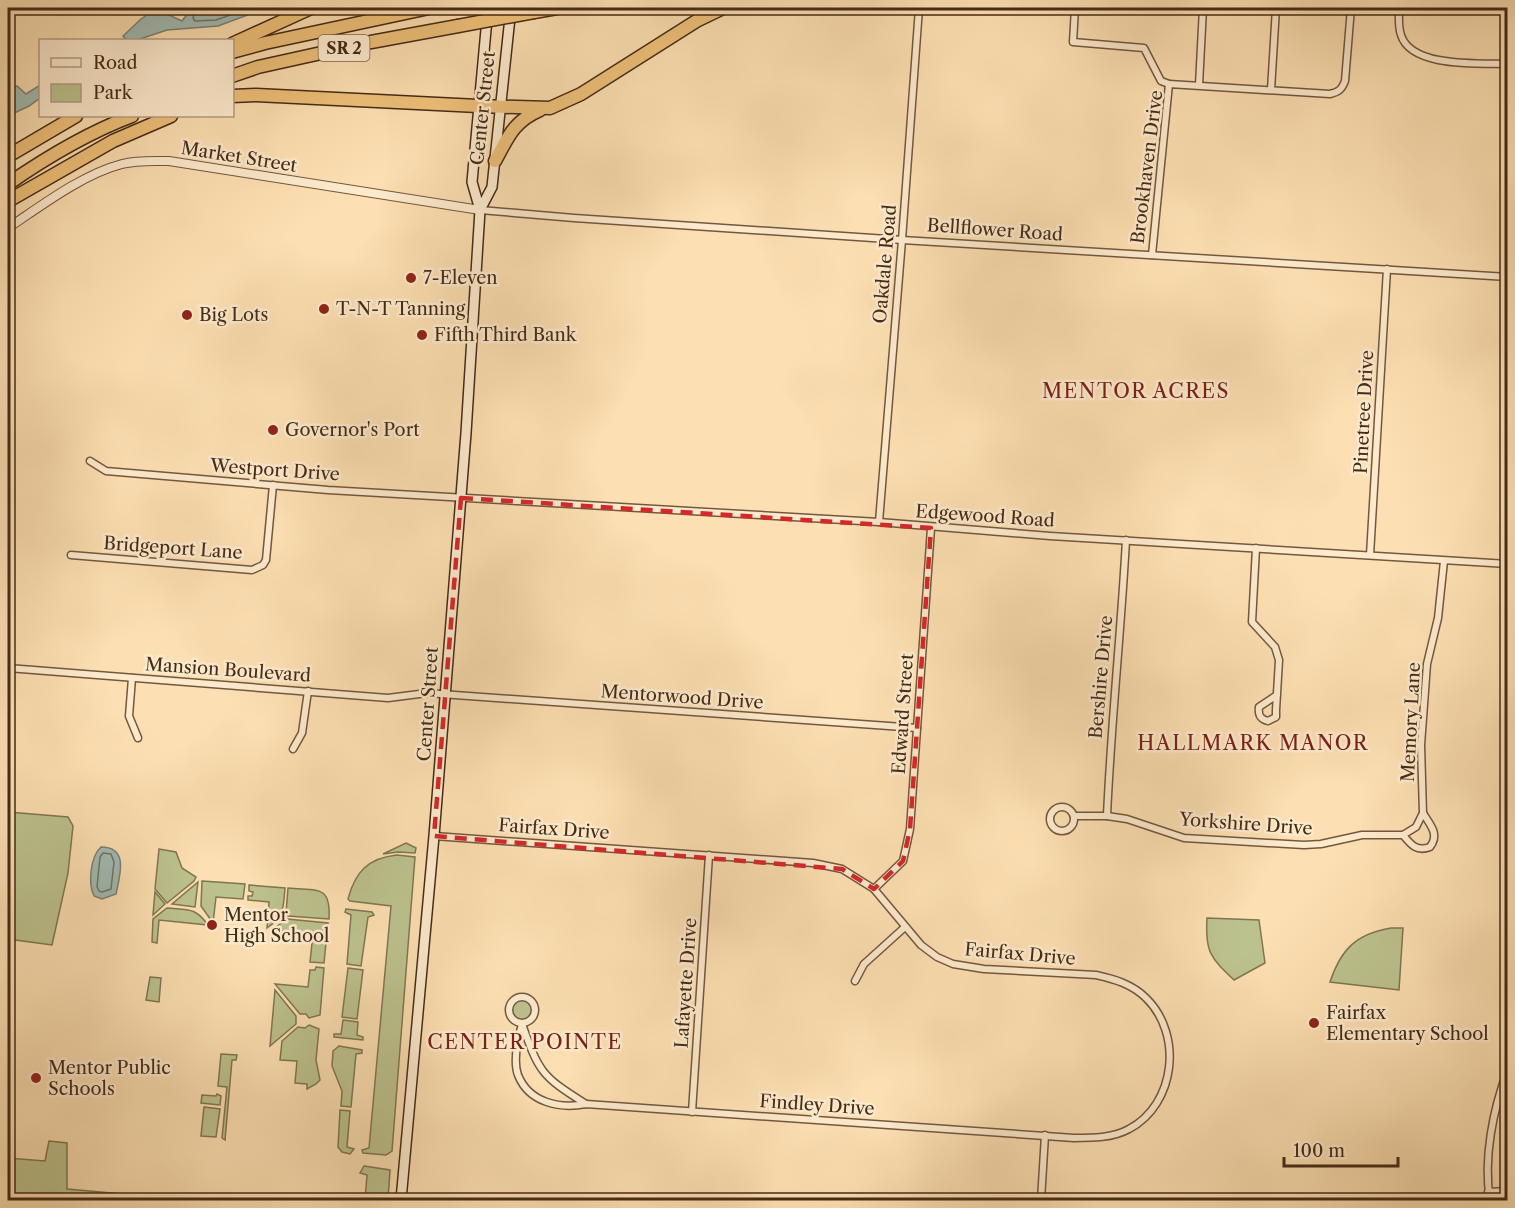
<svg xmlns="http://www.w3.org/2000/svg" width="1515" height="1208" font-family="'Libre Caslon Text',serif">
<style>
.green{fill:#bcc28e;stroke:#807652;stroke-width:1.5}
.water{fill:#a1bbb4;stroke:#7c8175;stroke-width:1.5}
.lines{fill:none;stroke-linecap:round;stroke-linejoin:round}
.shore{stroke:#727365;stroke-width:1.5}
.minor-casing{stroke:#72583d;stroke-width:9}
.tertiary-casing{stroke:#72583d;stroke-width:10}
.secondary-casing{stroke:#442b16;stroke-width:12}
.motorway-casing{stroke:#442b16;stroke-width:15}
.minor{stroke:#fdeacd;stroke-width:6}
.tertiary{stroke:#fdeacd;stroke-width:8}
.secondary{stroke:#fdeacd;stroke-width:9}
.motorway{stroke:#eec079;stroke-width:12}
.motorway-bridge-casing{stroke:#442b16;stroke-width:15;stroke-linecap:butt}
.motorway-bridge{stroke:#eec079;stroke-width:12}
.marked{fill:none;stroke:#d62828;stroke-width:4.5;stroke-dasharray:12 8;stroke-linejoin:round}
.poi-dot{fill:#8f2418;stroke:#fdeacd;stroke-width:2}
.labels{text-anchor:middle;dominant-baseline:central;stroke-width:5;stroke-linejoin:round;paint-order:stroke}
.shield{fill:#fdeacd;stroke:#7c644d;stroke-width:1.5}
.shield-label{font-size:16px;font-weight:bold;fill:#442b16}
.street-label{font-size:18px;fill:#442b16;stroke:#fdeacd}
.poi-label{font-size:18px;fill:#442b16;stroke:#fdeacd;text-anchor:start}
.neighbourhood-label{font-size:20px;letter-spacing:1.5px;fill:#7a1f14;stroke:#fdeacd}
</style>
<rect width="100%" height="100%" fill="#fcdfb2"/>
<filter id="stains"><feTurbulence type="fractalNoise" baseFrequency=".00333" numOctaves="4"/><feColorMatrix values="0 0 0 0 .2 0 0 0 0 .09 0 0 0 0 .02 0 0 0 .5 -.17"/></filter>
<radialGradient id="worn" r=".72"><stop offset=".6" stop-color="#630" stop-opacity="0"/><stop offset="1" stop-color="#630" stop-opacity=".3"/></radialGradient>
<g class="green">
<polygon points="8,812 68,817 73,826 68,873 52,945 8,939"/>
<polygon points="406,843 416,848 415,853 398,852 383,854"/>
<polygon points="159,849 176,852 182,868 196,877 194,881 167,903 155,889"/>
<path d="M397,855L415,857L392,1151L386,1155L363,1153L362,1150L369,1148L391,906L350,901L348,899C355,872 368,858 397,855Z"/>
<polygon points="202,881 245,884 243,899 216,897 213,923 201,906"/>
<polygon points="198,882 195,907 172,904"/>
<path d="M249,885L285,888C283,909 285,915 267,928L269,902L248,900V896H252L253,892L249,891Z"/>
<path d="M288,888C317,891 331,884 329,919L288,916L286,913Z"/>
<polygon points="155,892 165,904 153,915"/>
<path d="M167,908C188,910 195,907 208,925L159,920L157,943L152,942L153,919Z"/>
<polygon points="346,909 372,912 374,915 368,917 361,966 347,964 351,915 345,912"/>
<path d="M1207,918L1259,920L1265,963L1234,980C1210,957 1205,952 1207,918Z"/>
<polygon points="287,919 328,923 324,963 310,962 313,934 272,930"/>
<path d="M1391,928H1403L1399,990L1330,982C1341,949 1356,934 1391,928Z"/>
<polygon points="316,967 324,968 320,1015 309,1018 306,1014 300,1014 275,984 308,987 310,970 315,970"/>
<polygon points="348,968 363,970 357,1019 342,1017"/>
<polygon points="150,977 161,978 159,1002 146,1000"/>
<polygon points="275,990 296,1016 296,1024 270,1046"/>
<circle cx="522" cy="1010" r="10"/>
<polygon points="343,1020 358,1022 357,1035 363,1037 363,1040 334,1037 334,1034 341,1034"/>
<polygon points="309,1025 319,1029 316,1060 320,1080 316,1084 307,1089 307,1084 295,1083 297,1061 280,1060 282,1041 298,1027 305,1028"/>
<polygon points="339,1046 362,1050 362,1053 356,1054 351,1107 341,1106 342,1091 332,1066 333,1051"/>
<polygon points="221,1054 237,1055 236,1060 232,1060 225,1140 222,1138 227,1087 218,1086"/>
<polygon points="217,1094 221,1096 220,1105 201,1103 202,1095 216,1096"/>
<polygon points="204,1107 220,1109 216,1137 201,1136"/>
<polygon points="340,1110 350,1111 347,1147 354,1149 350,1154 342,1152 338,1147"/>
<polygon points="49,1141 67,1143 67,1189 191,1200 8,1200 8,1158 45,1161"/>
<polygon points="364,1166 390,1170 388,1200 365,1200 367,1175 360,1173"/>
</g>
<g class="water">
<polygon points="192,8 267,8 218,26 167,30 137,40 126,40 123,36 141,19 156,9 182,21"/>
<polygon points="40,85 40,98 29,106 8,116 8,92 17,86 26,94"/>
<path d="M101,847C129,847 120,875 116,894L102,899L94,896C88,884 90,857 101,847Z"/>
</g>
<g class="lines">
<g class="shore">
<polyline points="196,8 193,18 195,21 216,20 250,8"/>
<polygon points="103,853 111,854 114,862 111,889 102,892 99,891 97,887 100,857"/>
</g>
<defs>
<g id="minor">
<polyline points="1075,8 1073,42 1144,48 1161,81 1169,84"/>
<path d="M1399,8C1399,17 1398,27 1401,35C1411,68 1479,63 1508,64"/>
<polyline points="1199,85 1203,8"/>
<polyline points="1271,90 1276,8"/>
<polyline points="480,210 574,218 902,240 1508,277"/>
<path d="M1152,255L1169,84L1330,94C1339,92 1342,89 1345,81L1351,8"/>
<polyline points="90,461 106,471 328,490 879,522 1050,536 1508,564"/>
<polyline points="879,522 902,240 919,8"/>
<path d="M1256,548L1252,622L1275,647L1279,660L1276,710V717L1268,721C1260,719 1258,715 1259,707L1277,695"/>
<polyline points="71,555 252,570 263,565 266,560 273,485"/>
<polyline points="1370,555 1387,269"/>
<polyline points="8,668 388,698 427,693 917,728"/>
<polyline points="132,678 129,716 138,738"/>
<polyline points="293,749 302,733 308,691"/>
<circle cx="1062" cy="819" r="12"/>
<polyline points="1074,816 1107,816 1127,819 1184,838 1304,845 1321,844 1362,835 1403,835 1416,827 1423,813 1421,745 1427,664 1438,618 1444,561"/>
<path d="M1107,816C1111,724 1121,632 1126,540"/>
<path d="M1403,835C1411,845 1417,852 1430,847C1440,834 1430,825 1423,813"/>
<path d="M434,836L813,863L842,869L874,889L921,945L937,957L953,964L984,969L1096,975C1114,979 1132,984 1146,998C1183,1034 1176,1104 1129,1129C1113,1138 1092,1138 1074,1138L586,1104C560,1109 529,1103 518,1075C513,1061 518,1038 522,1024"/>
<polyline points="874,889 903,861 910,829 931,528"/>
<polyline points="855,981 864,964 905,927"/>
<circle cx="522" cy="1010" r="13"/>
<path d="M522,1024C539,1072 541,1076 586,1104"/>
<polyline points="692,1112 709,855"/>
<polyline points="1488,1192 1508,1191"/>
<polyline points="1041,1200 1045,1135"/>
<path d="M1490,1200C1483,1159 1493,1109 1508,1069"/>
</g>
<path id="tertiary" d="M8,228C41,206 83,174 122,164C137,160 153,161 169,161L480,210"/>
<g id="secondary">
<polyline points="480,210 492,187 511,8"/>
<polyline points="401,1200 434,836 466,433 480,210 472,182 488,8"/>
</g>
<g id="motorway">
<polyline points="534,12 557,8"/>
<polyline points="232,44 311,8"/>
<polyline points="232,52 265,43 429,8"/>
<polyline points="232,76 258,67 371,42 458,26"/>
<polyline points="232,96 256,95 478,106 550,108 581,94 698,20 723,8"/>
<polyline points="8,156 76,116"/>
<path d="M495,161C508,137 514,121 540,110"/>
<path d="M8,184C47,157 87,133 132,116"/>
<polyline points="8,201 113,141 171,116"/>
</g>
</defs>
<use href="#minor" class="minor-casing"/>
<use href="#tertiary" class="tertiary-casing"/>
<use href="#secondary" class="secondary-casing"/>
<use href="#motorway" class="motorway-casing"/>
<use href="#minor" class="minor"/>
<use href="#tertiary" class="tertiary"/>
<use href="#secondary" class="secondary"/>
<use href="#motorway" class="motorway"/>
<defs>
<polyline id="motorway-bridge" points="458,26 534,12"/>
</defs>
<use href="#motorway-bridge" class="motorway-bridge-casing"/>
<use href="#motorway-bridge" class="motorway-bridge"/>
</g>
<path class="marked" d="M461,498L931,528L910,829L903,861L874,889L842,869L434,836Z"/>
<g class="poi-dot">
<circle cx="411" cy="278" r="6"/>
<circle cx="324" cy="309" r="6"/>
<circle cx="187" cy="315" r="6"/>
<circle cx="422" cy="335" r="6"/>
<circle cx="273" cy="430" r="6"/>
<circle cx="212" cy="925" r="6"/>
<circle cx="1314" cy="1023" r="6"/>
<circle cx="36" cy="1078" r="6"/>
</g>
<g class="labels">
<rect class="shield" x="318.5" y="35" width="51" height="26" rx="4.5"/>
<g class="shield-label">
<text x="344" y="48">SR 2</text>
</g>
<g class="street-label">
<text transform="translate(483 108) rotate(-84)">Center Street</text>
<text transform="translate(239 157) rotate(9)">Market Street</text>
<text transform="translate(1147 167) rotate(-83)">Brookhaven Drive</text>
<text transform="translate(995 230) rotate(4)">Bellflower Road</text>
<text transform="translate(885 264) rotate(-85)">Oakdale Road</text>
<text transform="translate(1364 412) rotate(-87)">Pinetree Drive</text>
<text transform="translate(275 470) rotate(4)">Westport Drive</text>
<text transform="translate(985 516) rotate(4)">Edgewood Road</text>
<text transform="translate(173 548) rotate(4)">Bridgeport Lane</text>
<text transform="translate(228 670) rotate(4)">Mansion Boulevard</text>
<text transform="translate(1101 677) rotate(-85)">Bershire Drive</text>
<text transform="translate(682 697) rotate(4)">Mentorwood Drive</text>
<text transform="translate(428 704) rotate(-86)">Center Street</text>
<text transform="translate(903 714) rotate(-86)">Edward Street</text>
<text transform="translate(1411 722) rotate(-87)">Memory Lane</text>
<text transform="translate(1246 824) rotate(4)">Yorkshire Drive</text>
<text transform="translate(554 829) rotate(4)">Fairfax Drive</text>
<text transform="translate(1020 954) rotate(5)">Fairfax Drive</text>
<text transform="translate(686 983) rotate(-86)">Lafayette Drive</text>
<text transform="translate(817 1105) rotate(4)">Findley Drive</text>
</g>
<g class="poi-label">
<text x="423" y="278">7-Eleven</text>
<text x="336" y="309">T-N-T Tanning</text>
<text x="199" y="315">Big Lots</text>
<text x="434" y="335">Fifth Third Bank</text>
<text x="285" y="430">Governor's Port</text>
<text x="224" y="915">Mentor<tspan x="224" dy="21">High School</tspan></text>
<text x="1326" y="1013">Fairfax<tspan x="1326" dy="21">Elementary School</tspan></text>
<text x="48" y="1068">Mentor Public<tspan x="48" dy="21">Schools</tspan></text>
</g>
<g class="neighbourhood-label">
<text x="1136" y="391">MENTOR ACRES</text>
<text x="1253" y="743">HALLMARK MANOR</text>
<text x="525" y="1042">CENTER POINTE</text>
</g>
</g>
<rect width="1515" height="1208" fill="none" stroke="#fcdfb2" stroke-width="30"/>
<rect x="9" y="9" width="1497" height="1190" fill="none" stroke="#442b16" stroke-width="3"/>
<rect x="15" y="15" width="1485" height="1178" fill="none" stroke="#442b16" stroke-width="1.5"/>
<rect x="39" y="39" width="195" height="78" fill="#fdeacd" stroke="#b39e84" stroke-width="1.5"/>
<rect x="51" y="58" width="30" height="9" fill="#fdeacd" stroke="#b39e84" stroke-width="1.5"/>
<text x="93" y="69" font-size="18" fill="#442b16">Road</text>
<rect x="51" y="84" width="30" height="18" fill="#bcc28e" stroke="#b39e84" stroke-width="1.5"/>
<text x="93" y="99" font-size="18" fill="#442b16">Park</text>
<path d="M1284 1157v9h114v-9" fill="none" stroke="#442b16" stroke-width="3"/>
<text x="1293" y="1157" font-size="18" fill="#442b16" stroke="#fdeacd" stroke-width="4.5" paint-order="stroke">100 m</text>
<rect width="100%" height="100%" filter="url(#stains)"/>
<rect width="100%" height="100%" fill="url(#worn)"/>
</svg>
